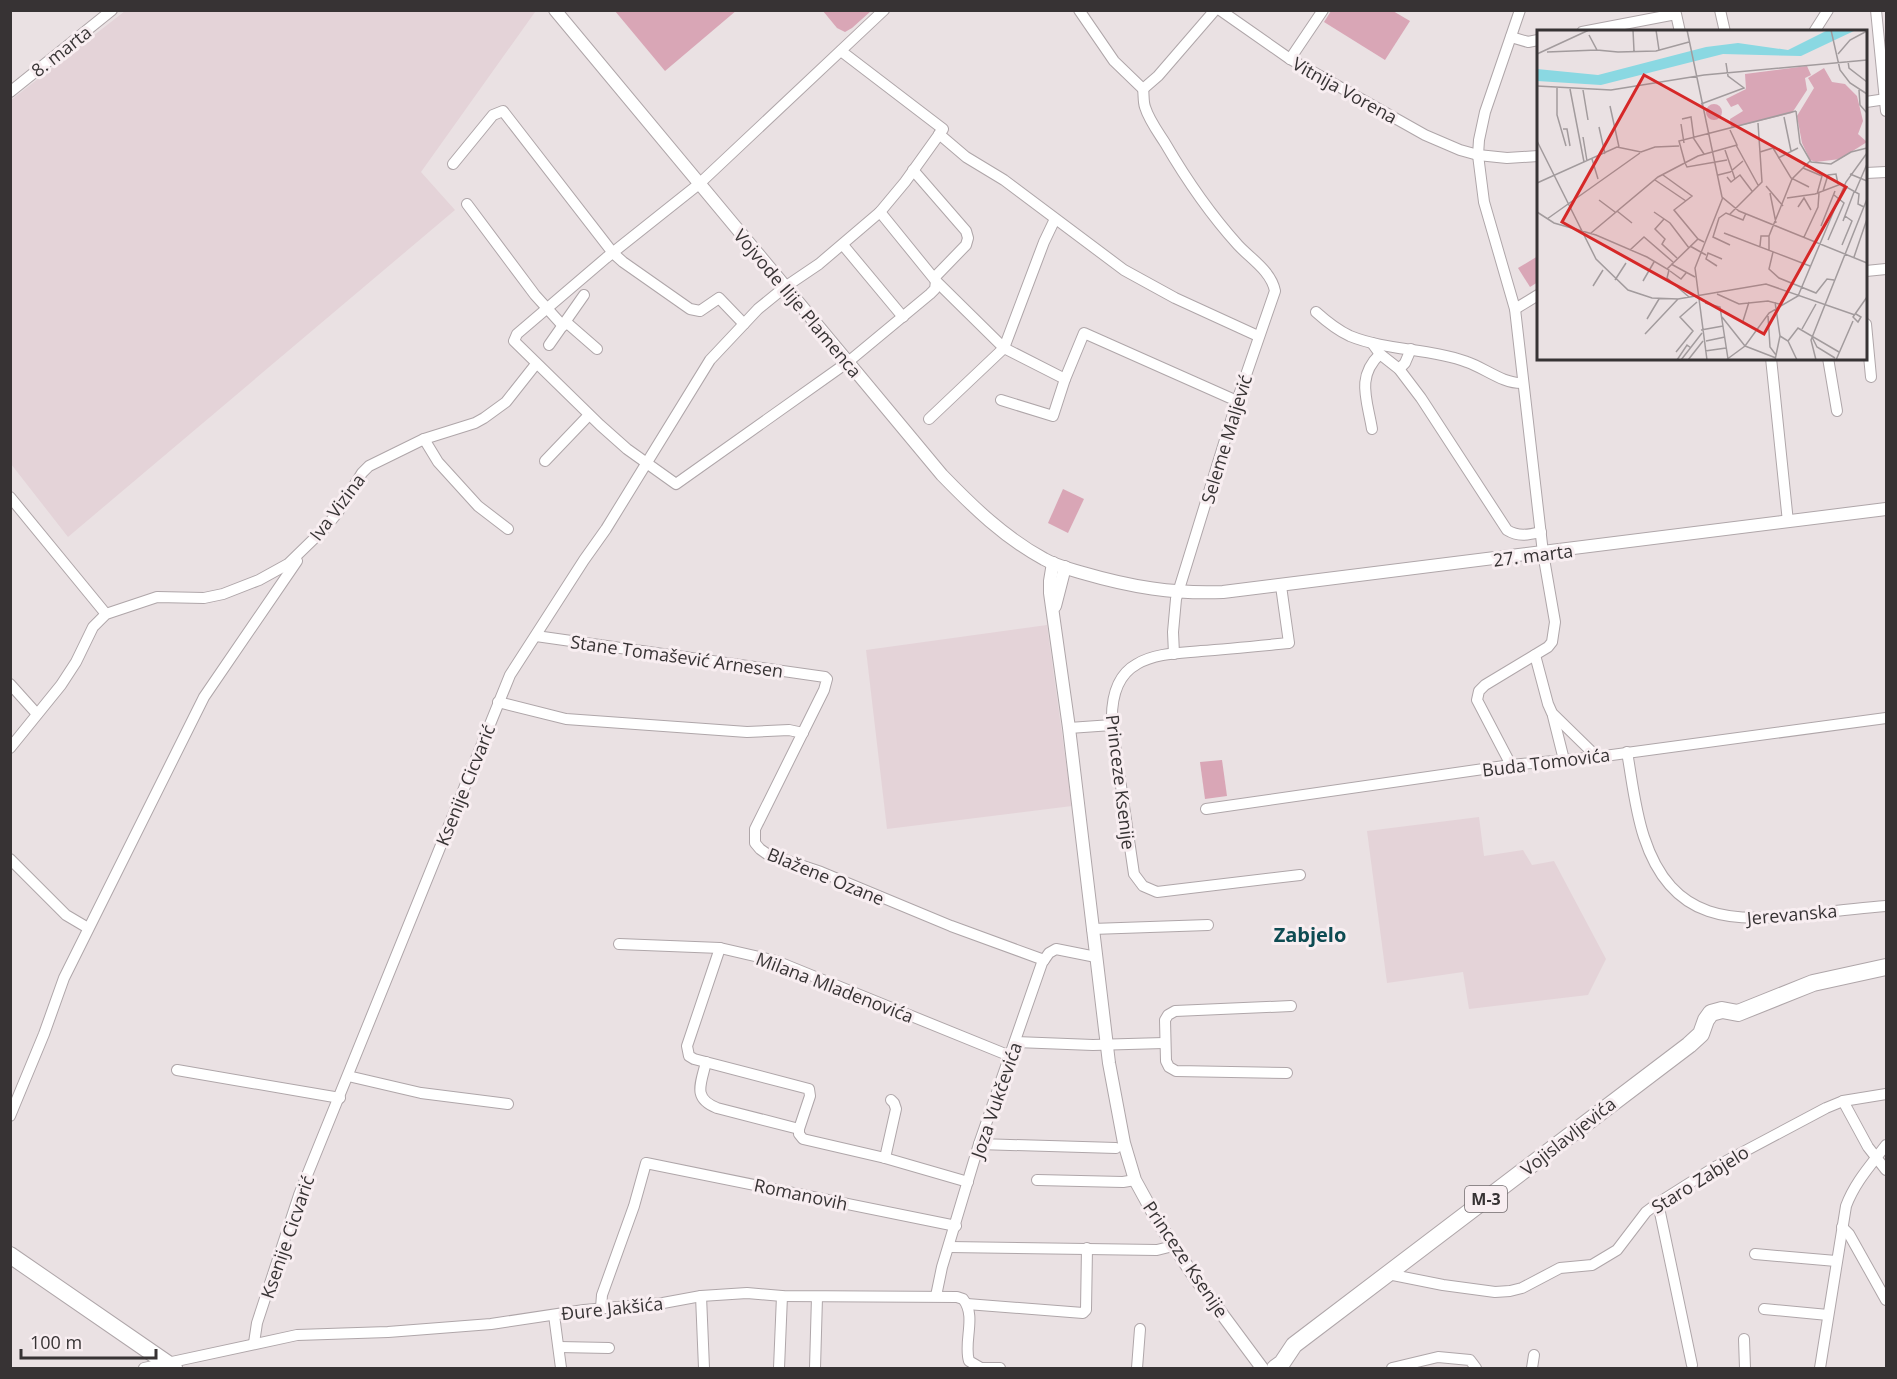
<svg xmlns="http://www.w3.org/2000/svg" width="1897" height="1379" font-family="'Open Sans',sans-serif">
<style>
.built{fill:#e4d3d8}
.green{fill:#d9a6b6}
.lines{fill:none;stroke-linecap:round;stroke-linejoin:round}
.minor-casing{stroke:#afa6a9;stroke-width:12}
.tertiary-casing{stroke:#afa6a9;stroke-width:14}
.primary-casing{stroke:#afa6a9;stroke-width:18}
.minor{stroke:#fff;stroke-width:10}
.tertiary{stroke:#fff;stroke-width:12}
.primary{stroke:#fff;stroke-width:16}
.labels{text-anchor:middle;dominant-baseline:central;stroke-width:6;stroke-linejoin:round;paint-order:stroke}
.shield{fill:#f8eef1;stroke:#716b6d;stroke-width:1.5}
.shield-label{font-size:16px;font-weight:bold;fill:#373334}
.street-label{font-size:18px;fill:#373334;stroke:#f8eef1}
.neighbourhood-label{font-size:20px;font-weight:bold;fill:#0d4b52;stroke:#f8eef1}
.inset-road{fill:none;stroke:#a29b9d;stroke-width:1.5}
.view{fill:#d62828;fill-opacity:0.15;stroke:#d62828;stroke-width:3}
.inset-edge{fill:none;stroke:#373334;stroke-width:3}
</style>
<rect width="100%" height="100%" fill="#eae1e3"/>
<g class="built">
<polygon points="125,11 535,12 421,172 455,210 68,537 11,464 11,100"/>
<polygon points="1047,625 1072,806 887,829 866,650"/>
<polygon points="1479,817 1484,856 1523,850 1532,865 1554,861 1606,959 1588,995 1469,1009 1463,972 1387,983 1367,831"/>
</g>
<g class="green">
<polygon points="737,10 665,71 615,11 615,10"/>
<polygon points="823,11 871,11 852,28 845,32 837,28"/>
<polygon points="1331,11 1393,11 1410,21 1385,60 1324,22"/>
<polygon points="1538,256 1538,282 1530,287 1518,268"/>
<polygon points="1063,489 1084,499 1068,533 1048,523"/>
<polygon points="1222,760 1227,796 1205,799 1200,762"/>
</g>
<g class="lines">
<defs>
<g id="minor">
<polyline points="884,10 699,184 606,258 517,334 514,341 600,425 627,449 676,484 848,362 930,294 935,289 936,281"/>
<path d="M1079,10L1114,61L1143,89C1144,95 1143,101 1145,107C1149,120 1158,132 1165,143C1186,179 1210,214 1238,245C1251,259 1271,271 1275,291L1237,401L1176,599L1173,632L1174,654"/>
<polyline points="1220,10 1290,59 1425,135 1460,150 1478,155 1507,158 1538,156"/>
<polyline points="1720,10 1725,32"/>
<polyline points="1876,10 1886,111"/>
<polyline points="1582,32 1676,14 1680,32"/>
<polyline points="1814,32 1828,10"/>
<polyline points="1511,37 1528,42 1538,40"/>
<polyline points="1290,59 1323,10"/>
<polyline points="1143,89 1158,76 1215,10"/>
<polyline points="10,92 112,10"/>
<polyline points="1866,102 1886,99"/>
<polyline points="939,134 966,157 1004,180 1124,270 1175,298 1258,336"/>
<polyline points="453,164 493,115 503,111 613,253 623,262 690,309 700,311 719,298 744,324"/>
<polyline points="913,170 966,231 968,238 966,245 934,278"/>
<polyline points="1866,173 1886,172"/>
<polyline points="467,204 535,295 563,326"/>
<polyline points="880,212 936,281 1004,348 1065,379"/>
<polyline points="843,245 903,317"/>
<polyline points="1866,271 1886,269"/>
<polyline points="1515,309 1538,295"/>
<path d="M1316,312C1326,321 1337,330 1350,336C1387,351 1429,348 1467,362C1485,368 1503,384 1523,383"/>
<polyline points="566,322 597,349"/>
<polyline points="1866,324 1871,377"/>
<path d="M1372,343L1380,354L1399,369L1421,398L1507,530C1518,537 1528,535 1541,532"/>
<polyline points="549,345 584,295"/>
<polyline points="1771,358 1788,522"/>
<polyline points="1828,358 1837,411"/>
<polyline points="1399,369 1405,363 1411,349"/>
<polyline points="1001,400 1053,416 1065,379 1084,333 1237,401"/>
<polyline points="929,419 1004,348 1044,242 1055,219"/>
<path d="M1372,429C1367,399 1356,377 1380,354"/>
<polyline points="424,439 438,462 478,506 508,529"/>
<polyline points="545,461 589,415"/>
<polyline points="10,497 106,614"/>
<path d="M1281,586L1289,643C1259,646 1230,649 1201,651C1180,653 1155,653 1137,664C1115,676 1111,702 1112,725L1134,874L1143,886L1157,892L1300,875"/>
<polyline points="536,636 825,677 827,679 824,690 755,829 755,843 760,849 767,854 821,872 951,926 1044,960"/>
<polyline points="1535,655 1548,704 1552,713 1597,757"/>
<polyline points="10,684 37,714"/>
<polyline points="498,702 566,719 747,732 789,730 803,733"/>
<polyline points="1553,716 1564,760"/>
<polyline points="1069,728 1112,725"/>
<polyline points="10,748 61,685 76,662 93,627 106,614 157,597 204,598 223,594 259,580 288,564 325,528 338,512 362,473 369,466 424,439 475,423 484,418 506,402 536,364"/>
<path d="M1627,752C1632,780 1635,810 1644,837C1672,923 1733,923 1809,914C1835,911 1861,908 1886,906"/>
<polyline points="1511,765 1477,700 1479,691 1485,685 1548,647 1552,642 1555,622 1543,553 1515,309 1484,202 1478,155 1479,140 1485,112 1520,10"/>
<polyline points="1206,809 1511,765 1597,757 1886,718"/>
<polyline points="10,859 66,915 88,928"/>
<polyline points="1092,929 1208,925"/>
<polyline points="619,944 720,948 776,961 1010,1056"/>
<polyline points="720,948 687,1046 689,1056 694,1059 809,1089 810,1096 799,1129 799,1134 803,1139 885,1158 968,1182"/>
<polyline points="1015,1042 1093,1045 1164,1043"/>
<path d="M706,1062C701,1084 692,1098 717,1108L799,1129"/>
<polyline points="177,1070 340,1098"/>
<polyline points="1287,1073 1176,1071 1169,1067 1166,1061 1165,1020 1168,1015 1175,1011 1291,1006"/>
<polyline points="348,1076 421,1093 508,1104"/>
<polyline points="1843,1101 1868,1147 1886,1170"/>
<polyline points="10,1116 44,1034 64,978 204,697 297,561"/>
<polyline points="979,1144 1116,1148"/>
<polyline points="885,1158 896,1109 894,1103 891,1100"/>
<polyline points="1037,1180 1123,1182 1135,1180"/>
<polyline points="1658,1203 1692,1365"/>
<polyline points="1842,1227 1849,1234 1886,1300"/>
<polyline points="949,1247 1157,1250 1173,1246"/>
<polyline points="1755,1254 1836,1261"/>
<polyline points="1388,1274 1443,1285 1495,1292 1510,1291 1522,1288 1560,1268 1592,1265 1617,1250 1646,1212 1658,1203 1715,1167 1826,1108 1843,1101 1886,1094"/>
<polyline points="701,1296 704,1368"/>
<polyline points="936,1296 942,1267 979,1144 1042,963 1049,953 1056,949 1096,957"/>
<polyline points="967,1304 1083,1313 1086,1310 1087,1248"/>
<polyline points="601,1308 602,1295 634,1206 646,1163 956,1226"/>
<polyline points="1764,1309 1828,1315"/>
<polyline points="554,1315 561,1368"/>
<polyline points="1744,1339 1745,1368"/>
<polyline points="254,1343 257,1323 299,1195 510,675 584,560 606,529 710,360 758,309 785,287 819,264 880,212 905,182 943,129 841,51"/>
<polyline points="559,1347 609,1348"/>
<path d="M144,1368L297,1335L388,1332L491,1324L584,1310L663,1303L701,1296L747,1293L782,1296L957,1297L963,1299C977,1316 963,1342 969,1361L981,1368H1000"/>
<polyline points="779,1368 782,1296"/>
<polyline points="815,1368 817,1297"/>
<polyline points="1137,1368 1140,1329"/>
<polyline points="1392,1368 1438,1357 1470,1360 1476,1368"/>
<polyline points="1532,1368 1534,1355"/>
<path d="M1820,1368L1846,1206C1855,1182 1871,1165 1886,1145"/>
</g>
<g id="tertiary">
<path d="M555,10L942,475C973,507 1005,538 1044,559C1056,566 1070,569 1083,573C1131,587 1173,594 1223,592L1886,509"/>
<polyline points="1053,563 1050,581 1050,593 1069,728 1109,1063 1124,1143 1135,1180 1158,1222 1193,1275 1262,1368"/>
<polyline points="1055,606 1065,567"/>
</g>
<g id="primary">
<polyline points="10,1255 174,1368"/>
<polyline points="1275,1368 1282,1363 1294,1345 1689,1045 1701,1034 1706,1020 1711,1013 1722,1010 1738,1013 1813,983 1886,967"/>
</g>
</defs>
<use href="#minor" class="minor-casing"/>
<use href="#tertiary" class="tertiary-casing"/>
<use href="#primary" class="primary-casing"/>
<use href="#minor" class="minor"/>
<use href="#tertiary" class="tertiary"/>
<use href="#primary" class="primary"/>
</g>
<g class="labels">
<rect class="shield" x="1465" y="1186" width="42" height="26" rx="4.5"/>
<g class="shield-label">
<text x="1486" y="1199">M-3</text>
</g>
<g class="street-label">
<text transform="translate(61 51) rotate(-38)">8. marta</text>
<text transform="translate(1345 90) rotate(29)">Vitnija Vorena</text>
<text transform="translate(798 303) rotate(50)">Vojvode Ilije Plamenca</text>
<text transform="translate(1226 439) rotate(-73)">Seleme Maljević</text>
<text transform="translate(337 507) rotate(-53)">Iva Vizina</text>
<text transform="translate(1533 555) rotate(-7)">27. marta</text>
<text transform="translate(677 656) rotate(8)">Stane Tomašević Arnesen</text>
<text transform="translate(1546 762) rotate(-7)">Buda Tomovića</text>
<text transform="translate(1121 782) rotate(83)">Princeze Ksenije</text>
<text transform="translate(465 785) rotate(-68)">Ksenije Cicvarić</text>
<text transform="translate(826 876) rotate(22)">Blažene Ozane</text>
<text transform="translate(1792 914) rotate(-5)">Jerevanska</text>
<text transform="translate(835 987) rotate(21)">Milana Mladenovića</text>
<text transform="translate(996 1100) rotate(-71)">Joza Vukčevića</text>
<text transform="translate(1568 1136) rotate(-38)">Vojislavljevića</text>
<text transform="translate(1700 1179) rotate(-32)">Staro Zabjelo</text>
<text transform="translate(801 1194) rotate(12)">Romanovih</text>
<text transform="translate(287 1237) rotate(-71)">Ksenije Cicvarić</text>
<text transform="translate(1186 1259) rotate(56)">Princeze Ksenije</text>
<text transform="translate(612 1308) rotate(-6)">Đure Jakšića</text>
</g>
<g class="neighbourhood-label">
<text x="1310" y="934">Zabjelo</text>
</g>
</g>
<g transform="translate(1537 30)">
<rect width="330" height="330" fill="#eae1e3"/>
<path d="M270,36L274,45L268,48L270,60L255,83L194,98L193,89L206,81L201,74L194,77L189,69L209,59L208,44ZM287,38L295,52L308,54L320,66L326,91L321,104L330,112L303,129L279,132L273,130L265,113L260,86L277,58L271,48ZM169 82a8 8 0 1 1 16 0a8 8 0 1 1-16 0Z" fill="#d9a6b6"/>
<path d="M291,0H319L264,26L186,24L64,55L0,51V39L61,45L169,17L201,13L251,20Z" fill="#8ad8e2"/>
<path class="inset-road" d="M96,0L97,21M119,0L122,20M150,0L185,167L202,181L330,233M294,0L303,40L313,53L330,64M52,5L60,20L81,22L119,21L152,12M10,22L60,20M0,24L52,0M301,24L313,10L330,1M311,31L312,38L330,52M0,56L74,60L167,45L330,30M20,58V85L29,116M33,59L47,132M46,60L51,90M322,60L323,75L330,83M164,74L207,58L191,46L189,33M73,76L82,117M259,81L263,113L274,132L294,134L314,122L330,118M247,87L254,121M145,89L154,87L157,109L167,124M144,94L147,113M62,97L68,124M26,99H30L33,116M46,107L50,131M0,111L59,229L91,260L115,268L141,269L229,254L318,285M199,115L221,155M188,120L198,149M223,122L236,118L254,148L272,157M241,128L261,118M55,129L61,149M148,133L142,111L259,81M148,133L150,137L190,130M266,138L285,146L280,164M313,144L330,151M126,145L155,166L137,180L161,209M181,145L193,142L206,131M190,147L194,152L203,145L215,161M118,150L149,171M0,153L80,117L104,122L118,117L142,116M229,156L246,176M286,161L291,145L299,144L301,154M318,162L330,134M233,163L239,193M250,168L278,164L304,154L322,164L321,174L327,177M62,170L78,182M261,177L267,168L274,180M80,181L95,193M0,182L17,193L59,205L110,227L132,240L130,248L152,267M117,182L133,193L152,218M193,184L225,152L221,93M10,189L103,123M127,189L118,199L128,209L125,214L140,228M306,191L317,162M284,196L298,161M54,203L121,147L161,126L200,115L193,100M187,203L273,236M267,207L281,177L282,163M291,210L307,173L297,165M193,215L176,207L182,188L189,183L206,190L209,183M305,215L315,191L308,186M153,216L169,225M223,216L224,206H232M93,220L107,207L136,232M232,220V206L255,149L273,131M236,222L232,239L242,248L279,263L290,249L297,250M317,227L330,189M134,234L158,247M180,236L169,229L171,223L185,229M130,239L161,209L167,212M133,241L144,249L149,243M78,250L89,233M106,251L117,232M56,256L66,240M180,264L202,274L231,271L246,275M238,272L243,306L238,330M168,273L183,277L191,329M319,284L324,287L321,292L316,287L330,267M231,286L233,317L239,325M185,287L208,316M110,289L122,269M206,291L212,272M265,299L279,274M164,300L186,296M108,304L141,269M243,306L251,311L260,330M275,307L280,317L298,328M169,311L188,307M251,311L261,298L302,322M208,316L239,328M168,321L189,318M139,322L156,301L143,287L160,272M140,330L150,315L154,318M144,330L165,303M151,330L166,311M170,330L158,238L186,167M189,330L208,316L232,283L261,266L309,152L330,123M279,330L274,310L330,169M299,330L316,291"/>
<path class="view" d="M107,45L309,157L227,304L25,192Z"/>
<rect width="330" height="330" class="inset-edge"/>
</g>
<rect width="1897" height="1379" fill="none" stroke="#373334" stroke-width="24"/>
<path d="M21 1349v9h135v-9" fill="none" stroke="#373334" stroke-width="3"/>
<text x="30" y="1349" font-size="18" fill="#373334" stroke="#f8eef1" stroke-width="4.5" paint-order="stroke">100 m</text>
</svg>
